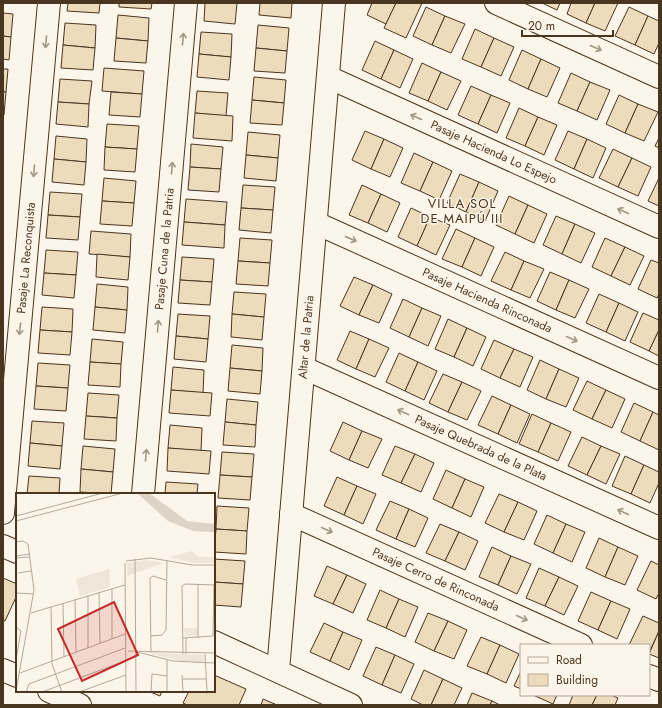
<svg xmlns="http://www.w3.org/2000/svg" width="662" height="708" font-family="Jost,sans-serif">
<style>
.building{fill:#ecdcbc;stroke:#4a3520}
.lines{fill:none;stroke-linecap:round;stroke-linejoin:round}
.street-casing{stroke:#4a3520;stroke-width:24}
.street{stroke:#fbf6e9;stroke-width:22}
.oneway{stroke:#a29684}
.labels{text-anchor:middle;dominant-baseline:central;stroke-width:3;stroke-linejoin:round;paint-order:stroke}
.street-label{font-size:12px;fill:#4a3520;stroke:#fbf6e9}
.neighbourhood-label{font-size:13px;letter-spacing:1px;fill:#4a3520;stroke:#fbf6e9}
.inset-road{fill:none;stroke:#b4a999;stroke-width:1}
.view{fill:#c62828;fill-opacity:0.15;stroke:#c62828;stroke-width:2}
.inset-edge{fill:none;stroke:#4a3520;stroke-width:2}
</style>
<rect width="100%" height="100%" fill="#fbf6e9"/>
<g class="building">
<polygon points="68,3 100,3 99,13 67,11"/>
<polygon points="119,3 152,3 151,9 119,7"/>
<polygon points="205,3 237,3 235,24 204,21"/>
<polygon points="260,3 292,3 291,18 259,15"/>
<polygon points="372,3 396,3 386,24 367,15"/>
<polygon points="396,3 422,3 406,38 384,28"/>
<polygon points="542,3 560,3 557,10"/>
<polygon points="571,3 595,3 586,23 567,14"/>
<polygon points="595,3 618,3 605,31 586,23"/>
<polygon points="426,7 445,16 432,45 413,36"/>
<polygon points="629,7 648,16 635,45 615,36"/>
<polygon points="3,13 13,14 11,37 3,36"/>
<polygon points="118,15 149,18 148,41 116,38"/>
<polygon points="445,16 465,24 451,53 432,45"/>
<polygon points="648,16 659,21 659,43 654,54 635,45"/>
<polygon points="65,23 96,25 95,48 63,45"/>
<polygon points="258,25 289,28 287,51 256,48"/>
<polygon points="475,29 494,38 481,67 462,59"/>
<polygon points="201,32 232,34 231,57 199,54"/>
<polygon points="3,36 11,37 9,60 3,59"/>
<polygon points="116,38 148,41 146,63 114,61"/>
<polygon points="494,38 514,47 501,76 481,67"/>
<polygon points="375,41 394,50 381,79 362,70"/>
<polygon points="63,45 95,48 93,70 61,68"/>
<polygon points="256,48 287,51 285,73 254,71"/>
<polygon points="394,50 413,59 400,88 381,79"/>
<polygon points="522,50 541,59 528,89 509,80"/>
<polygon points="199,54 231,57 229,80 197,77"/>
<polygon points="541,59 560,68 547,97 528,89"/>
<polygon points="422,63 441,72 428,101 409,93"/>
<polygon points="104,68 144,71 142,94 102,91"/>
<polygon points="3,69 8,69 6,92 3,92"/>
<polygon points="441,72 461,81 447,110 428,101"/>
<polygon points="571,73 590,82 577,111 558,103"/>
<polygon points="254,77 286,80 284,103 252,100"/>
<polygon points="60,79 92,81 89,104 58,102"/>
<polygon points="590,82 610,90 597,120 577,111"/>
<polygon points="471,86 491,95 478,124 458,115"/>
<polygon points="197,91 228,93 226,116 195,113"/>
<polygon points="3,92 6,92 4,115 3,115"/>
<polygon points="111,92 142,94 140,117 109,115"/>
<polygon points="491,95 510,103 497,133 478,124"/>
<polygon points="619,95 638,104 625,133 606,124"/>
<polygon points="252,100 284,103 282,125 250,123"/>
<polygon points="58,102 89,104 88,127 56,124"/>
<polygon points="638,104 658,112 644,141 625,133"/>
<polygon points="519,108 538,117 525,146 506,138"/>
<polygon points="195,113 233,116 232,141 193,138"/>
<polygon points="538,117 557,125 544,155 525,146"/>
<polygon points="107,124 139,126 137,149 105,147"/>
<polygon points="365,131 384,139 371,169 352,160"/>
<polygon points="568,131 587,139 574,169 555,160"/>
<polygon points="248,132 280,135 278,158 246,155"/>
<polygon points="56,136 87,139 86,162 54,159"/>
<polygon points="659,138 659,148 655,146"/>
<polygon points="384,139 403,148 390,177 371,169"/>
<polygon points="587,139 606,148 593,178 574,169"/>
<polygon points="191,144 223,147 221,169 190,167"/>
<polygon points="105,147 137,149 135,172 104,170"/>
<polygon points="613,149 632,158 618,187 599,178"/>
<polygon points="414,153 433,162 420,191 401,183"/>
<polygon points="246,155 278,158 276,181 244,178"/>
<polygon points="632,158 651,167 638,196 618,187"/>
<polygon points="54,159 86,162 84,185 52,182"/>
<polygon points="433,162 452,171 439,200 420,191"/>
<polygon points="190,167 221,169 219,192 188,190"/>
<polygon points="460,174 479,182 466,212 447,203"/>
<polygon points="104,178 136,181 134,203 102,201"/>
<polygon points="659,178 659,206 648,201"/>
<polygon points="479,182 498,191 485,221 466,212"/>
<polygon points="243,185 275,187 273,210 241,208"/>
<polygon points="362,185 381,194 368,223 349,215"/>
<polygon points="50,192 82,194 80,217 48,215"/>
<polygon points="381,194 400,203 387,232 368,223"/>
<polygon points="509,196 528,205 515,234 496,225"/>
<polygon points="186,199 227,202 225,225 184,222"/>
<polygon points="102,201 134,203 132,226 100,224"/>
<polygon points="528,205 547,214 534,243 515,234"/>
<polygon points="241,208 273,210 271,233 239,230"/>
<polygon points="411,208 430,217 417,246 398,237"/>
<polygon points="48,215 80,217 78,240 46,238"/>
<polygon points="556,216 575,224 562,254 543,245"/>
<polygon points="430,217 450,225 436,255 417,246"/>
<polygon points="184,222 225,225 224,248 182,245"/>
<polygon points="575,224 595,233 581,263 562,254"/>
<polygon points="456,229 475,238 462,267 442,259"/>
<polygon points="91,231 131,234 130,257 89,254"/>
<polygon points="240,238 272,240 270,263 238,261"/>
<polygon points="475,238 494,247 481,276 462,267"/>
<polygon points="605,238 625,247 611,276 592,267"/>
<polygon points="625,247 644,256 630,285 611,276"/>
<polygon points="46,250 78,252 76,275 44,273"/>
<polygon points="505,252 524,261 511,290 491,281"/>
<polygon points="97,254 130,257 128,280 96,277"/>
<polygon points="182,257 214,259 212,282 180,280"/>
<polygon points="651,260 659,263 659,294 657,298 638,289"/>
<polygon points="238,261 270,263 268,286 236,284"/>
<polygon points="524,261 544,269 530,298 511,290"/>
<polygon points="550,272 569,280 556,310 537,301"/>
<polygon points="44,273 76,275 74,298 42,295"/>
<polygon points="354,277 373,285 359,315 340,306"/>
<polygon points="180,280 212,282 210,305 178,303"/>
<polygon points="569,280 589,289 575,318 556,310"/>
<polygon points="97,284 128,287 127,310 95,307"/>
<polygon points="373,285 392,294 379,323 359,315"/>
<polygon points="234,292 266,294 264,317 232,314"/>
<polygon points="599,294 619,303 606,332 586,323"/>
<polygon points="403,299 422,308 409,337 390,328"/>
<polygon points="619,303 638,312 625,341 606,332"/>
<polygon points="42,307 73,309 72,332 40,330"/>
<polygon points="95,307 127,310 125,333 93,330"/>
<polygon points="422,308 441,316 428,346 409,337"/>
<polygon points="643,313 659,320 659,330 649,351 630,342"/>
<polygon points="178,314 210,316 208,339 176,336"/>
<polygon points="232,314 264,317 262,340 231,337"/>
<polygon points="448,319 467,328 454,357 435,349"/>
<polygon points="467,328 486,337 473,366 454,357"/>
<polygon points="40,330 72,332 70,355 38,353"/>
<polygon points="659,330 659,356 649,351"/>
<polygon points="350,331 369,339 356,369 337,360"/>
<polygon points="176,336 208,339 206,362 174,359"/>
<polygon points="92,339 123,342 121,364 90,362"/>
<polygon points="369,339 389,348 375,377 356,369"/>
<polygon points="494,340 514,349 500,378 481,369"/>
<polygon points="232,345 263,348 262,371 230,368"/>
<polygon points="514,349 533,357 520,387 500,378"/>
<polygon points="399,353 418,362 405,391 386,382"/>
<polygon points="540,360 559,369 546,399 527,390"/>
<polygon points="90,362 121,364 120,387 88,385"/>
<polygon points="418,362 437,371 424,400 405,391"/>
<polygon points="38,363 70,365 68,388 36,386"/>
<polygon points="173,367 204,370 203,393 171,390"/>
<polygon points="230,368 262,371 260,394 228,391"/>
<polygon points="559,369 579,378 566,407 546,399"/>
<polygon points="443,374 462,382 448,412 429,403"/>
<polygon points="587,381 606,390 592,419 573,410"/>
<polygon points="462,382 481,391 467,420 448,412"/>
<polygon points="36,386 68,388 66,411 34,409"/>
<polygon points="171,390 212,393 210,416 169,413"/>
<polygon points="606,390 625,399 612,428 592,419"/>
<polygon points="88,393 119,395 117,418 86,416"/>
<polygon points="492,396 511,405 498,434 478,425"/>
<polygon points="227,399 258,402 256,425 225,422"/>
<polygon points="634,403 653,412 640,441 621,432"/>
<polygon points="511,405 530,414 517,443 498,434"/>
<polygon points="653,412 659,415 659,450 640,441"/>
<polygon points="532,414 551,423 538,452 519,444"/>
<polygon points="86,416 117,418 116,441 84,439"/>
<polygon points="32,421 64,423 62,446 30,443"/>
<polygon points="225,422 256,425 255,447 223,445"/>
<polygon points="343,422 362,431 349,460 330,451"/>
<polygon points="551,423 571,432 558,461 538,452"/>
<polygon points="170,425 202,428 201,451 168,448"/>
<polygon points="362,431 382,439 368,468 349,460"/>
<polygon points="582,437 601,446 587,475 568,466"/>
<polygon points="30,443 62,446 60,469 28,466"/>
<polygon points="83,446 115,449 113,472 81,469"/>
<polygon points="395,446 415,454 401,483 382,475"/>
<polygon points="601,446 620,454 606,484 587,475"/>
<polygon points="168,448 211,451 209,474 167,471"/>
<polygon points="222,452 254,454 252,477 220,475"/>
<polygon points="415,454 434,463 421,492 401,483"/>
<polygon points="625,456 644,465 631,494 612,486"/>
<polygon points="644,465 659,472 659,483 650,503 631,494"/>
<polygon points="81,469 113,472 111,494 80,492"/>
<polygon points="446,470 465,479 452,508 433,499"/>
<polygon points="220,475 252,477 250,500 218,498"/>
<polygon points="29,476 60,478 59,494 27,494"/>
<polygon points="337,477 357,486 344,515 324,506"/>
<polygon points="465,479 484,487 471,517 452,508"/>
<polygon points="166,482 198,484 197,494 165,494"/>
<polygon points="357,486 376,494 363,524 344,515"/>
<polygon points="499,494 518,502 504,532 485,523"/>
<polygon points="390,501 409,509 396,539 376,530"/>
<polygon points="518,502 537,511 524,540 504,532"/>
<polygon points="217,506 249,508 247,531 216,529"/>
<polygon points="409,509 428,518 415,547 396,539"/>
<polygon points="547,515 566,524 553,553 534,544"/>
<polygon points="440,524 459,532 445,561 426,553"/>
<polygon points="566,524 585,532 572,562 553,553"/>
<polygon points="216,529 247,531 246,554 214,552"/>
<polygon points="459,532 478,541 465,570 445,561"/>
<polygon points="599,538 618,547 605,577 586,568"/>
<polygon points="492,547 511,556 498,585 479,577"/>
<polygon points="618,547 638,556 625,585 605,577"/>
<polygon points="511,556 531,564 517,594 498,585"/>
<polygon points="214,559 245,561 243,584 214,582"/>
<polygon points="651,561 659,565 659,593 656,599 637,590"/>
<polygon points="327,566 347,575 333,604 314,596"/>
<polygon points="539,568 559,577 545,606 526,598"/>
<polygon points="347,575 366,584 353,613 333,604"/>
<polygon points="559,577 578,586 564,615 545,606"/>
<polygon points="3,578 17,584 17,595 5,621 3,620"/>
<polygon points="214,582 243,584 241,607 214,605"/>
<polygon points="380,590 399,599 386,628 367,620"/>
<polygon points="591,592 611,601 598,630 578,621"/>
<polygon points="399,599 418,607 405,637 386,628"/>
<polygon points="611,601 630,609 617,639 598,630"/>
<polygon points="428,613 448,621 434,651 415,642"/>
<polygon points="643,616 659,623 659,631 649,653 649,645 629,645"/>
<polygon points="448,621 467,630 454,659 434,651"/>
<polygon points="324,623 343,632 330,661 310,652"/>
<polygon points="659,631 659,658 649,654"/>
<polygon points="343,632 362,640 349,670 330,661"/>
<polygon points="481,637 500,645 487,674 467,666"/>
<polygon points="500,645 519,654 506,683 487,674"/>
<polygon points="376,647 395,655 382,685 363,676"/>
<polygon points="395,655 414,664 401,693 382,685"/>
<polygon points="424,670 443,679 431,705 423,705 411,699"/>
<polygon points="521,671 521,689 514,686"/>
<polygon points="214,675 246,689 239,705 187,705 183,703 189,691 214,691"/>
<polygon points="443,679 462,688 454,705 431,705"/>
<polygon points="148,691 162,691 160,696"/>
<polygon points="472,693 492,701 490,705 467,705"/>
<polygon points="533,695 557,695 553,704"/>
<polygon points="573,695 597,695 592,705 569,705"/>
<polygon points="597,695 611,695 618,698 615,705 592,705"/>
<polygon points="263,699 277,705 261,705"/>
<polygon points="492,701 500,705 490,705"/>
</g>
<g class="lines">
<defs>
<g id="street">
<polyline points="496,3 659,77"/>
<path id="s1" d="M328,77L659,227"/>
<path id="s2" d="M316,223L659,378"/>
<path id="s3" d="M304,368L659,528"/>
<path id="s4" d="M143,494L186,3"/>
<path id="s5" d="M3,513L49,3"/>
<path id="s6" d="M291,514L581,645"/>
<polyline points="3,546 17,552"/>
<polyline points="214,642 351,705"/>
<polyline points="3,670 17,676"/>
<path id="s7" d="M278,671L334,3"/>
<polyline points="649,676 659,680"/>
<polyline points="49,691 80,705"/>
</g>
</defs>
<use href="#street" class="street-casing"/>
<use href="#street" class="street"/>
</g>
<defs><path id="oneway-shaft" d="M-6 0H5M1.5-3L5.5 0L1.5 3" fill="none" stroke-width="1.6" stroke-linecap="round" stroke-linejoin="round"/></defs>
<g class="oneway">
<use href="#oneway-shaft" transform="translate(183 39) rotate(-85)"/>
<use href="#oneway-shaft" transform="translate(46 42) rotate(95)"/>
<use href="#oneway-shaft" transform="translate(596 48) rotate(24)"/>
<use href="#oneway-shaft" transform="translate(416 117) rotate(-156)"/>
<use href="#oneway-shaft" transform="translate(172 168) rotate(-85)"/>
<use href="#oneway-shaft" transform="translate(34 171) rotate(95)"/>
<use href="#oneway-shaft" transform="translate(623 211) rotate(-156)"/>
<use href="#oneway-shaft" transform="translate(351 239) rotate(24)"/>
<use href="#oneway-shaft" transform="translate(158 326) rotate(-85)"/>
<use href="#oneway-shaft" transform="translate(20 329) rotate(95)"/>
<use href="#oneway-shaft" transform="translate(572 339) rotate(24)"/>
<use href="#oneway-shaft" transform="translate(403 412) rotate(-156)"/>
<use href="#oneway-shaft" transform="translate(146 455) rotate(-85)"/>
<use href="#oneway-shaft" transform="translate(623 512) rotate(-156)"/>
<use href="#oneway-shaft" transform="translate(327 530) rotate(24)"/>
<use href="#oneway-shaft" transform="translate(522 618) rotate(24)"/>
</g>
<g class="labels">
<g class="street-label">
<text stroke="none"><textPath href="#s1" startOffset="182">Pasaje Hacienda Lo Espejo</textPath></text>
<text stroke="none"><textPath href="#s4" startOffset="246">Pasaje Cuna de la Patria</textPath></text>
<text stroke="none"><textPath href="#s5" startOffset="256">Pasaje La Reconquista</textPath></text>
<text stroke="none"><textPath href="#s2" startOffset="188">Pasaje Hacienda Rinconada</textPath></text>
<text stroke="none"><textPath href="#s7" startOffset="335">Altar de la Patria</textPath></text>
<text stroke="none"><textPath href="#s3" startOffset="194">Pasaje Quebrada de la Plata</textPath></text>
<text stroke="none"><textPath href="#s6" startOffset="159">Pasaje Cerro de Rinconada</textPath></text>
</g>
<g class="neighbourhood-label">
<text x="462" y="203">VILLA SOL<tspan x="462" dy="15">DE MAIPÚ III</tspan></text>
</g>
</g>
<g transform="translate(16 493)">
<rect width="199" height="199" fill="#fbf6e9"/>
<path d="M176,58L182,64H199V70H177L153,64ZM130,67L148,70L111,83V70ZM93,76L94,94L64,103L60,86ZM168,135H182V142L169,143ZM127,159L187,162L188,169L165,168Z" fill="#ede6d9"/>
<path d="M121,0H133L171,28L199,31V39L177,38L152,28Z" fill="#dcd4c6"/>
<path class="inset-road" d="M0,23L87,0M0,28L107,0M0,49L7,48L12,51L18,97L0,198M0,63L14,61M0,65L13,64M119,66L120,199M110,68L135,65L176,72H199M109,70L110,199M2,80L15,78M182,92V145M96,96V146M83,99L84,151M0,100L18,101M72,103V155M59,106L60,159M47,110L48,164M35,114L36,171L46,199M15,120L109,92M0,134L5,138L0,166M135,143L146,142L150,137L151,67M197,143L198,92M167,145L197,143M170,145V161M112,158L199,160M135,158L134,85L137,83L150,87M121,159L157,168L199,170M167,161L166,93L169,91L199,92M189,161L191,199M151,167V199M4,180L109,141M166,182L167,199M166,186H190M10,199L13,191L109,155M26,199L109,168M63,199L110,182M135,199L136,181L151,183"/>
<path class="view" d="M98,109L122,162L66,188L42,136Z"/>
<rect width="199" height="199" class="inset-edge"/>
</g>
<rect width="662" height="708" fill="none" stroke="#4a3520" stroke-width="8"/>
<rect x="520" y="644" width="130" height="52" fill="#fbf6e9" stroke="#b4a999"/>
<rect x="528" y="657" width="20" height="6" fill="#fbf6e9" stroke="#b4a999"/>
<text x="556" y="664" font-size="12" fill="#4a3520">Road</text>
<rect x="528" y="674" width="20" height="12" fill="#ecdcbc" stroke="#b4a999"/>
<text x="556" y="684" font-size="12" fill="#4a3520">Building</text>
<path d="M522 30v6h91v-6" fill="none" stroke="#4a3520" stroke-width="2"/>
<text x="528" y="30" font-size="12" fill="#4a3520" stroke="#fbf6e9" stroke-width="3" paint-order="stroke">20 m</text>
</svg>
